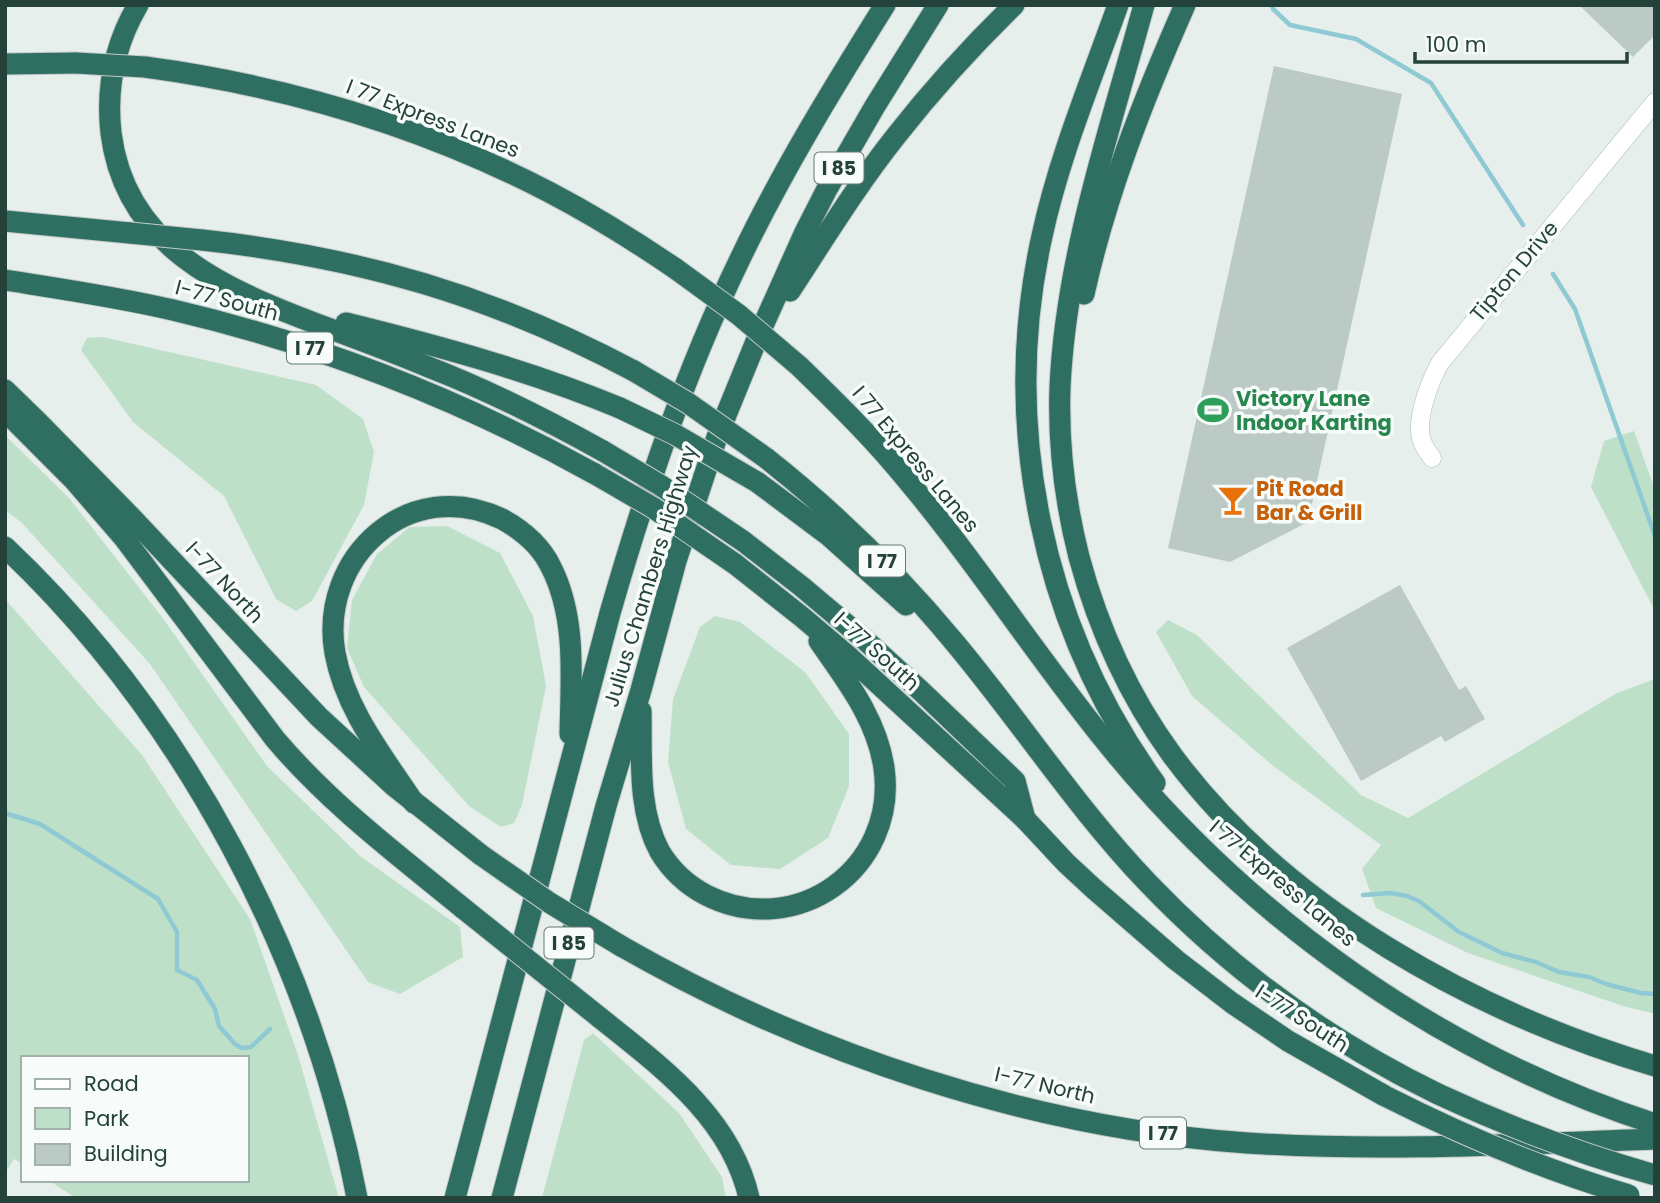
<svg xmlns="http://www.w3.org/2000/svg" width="1660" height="1203" font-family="Poppins,sans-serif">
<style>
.green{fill:#bfe0c8}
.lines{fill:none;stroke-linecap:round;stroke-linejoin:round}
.stream{stroke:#8ec9d4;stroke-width:4.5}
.building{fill:#bbcac4}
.street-casing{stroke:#a8b8b2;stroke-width:19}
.highway-casing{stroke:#c2cac8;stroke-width:23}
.street{stroke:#fff;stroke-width:18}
.highway{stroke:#2f6f62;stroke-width:21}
.highway-bridge-casing{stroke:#c2cac8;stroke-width:23;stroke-linecap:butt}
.highway-bridge{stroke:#2f6f62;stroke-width:21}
.labels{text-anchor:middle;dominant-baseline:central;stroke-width:7;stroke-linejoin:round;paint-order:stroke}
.shield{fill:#f7fbf9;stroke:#637a73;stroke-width:2}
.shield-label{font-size:19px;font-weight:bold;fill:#24423a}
.street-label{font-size:21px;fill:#24423a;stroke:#f7fbf9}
.leisure-label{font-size:21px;font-weight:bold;fill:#27864d;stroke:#f7fbf9;text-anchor:start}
.food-label{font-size:21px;font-weight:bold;fill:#c56008;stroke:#f7fbf9;text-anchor:start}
</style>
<rect width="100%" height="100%" fill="#e6efeb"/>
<g class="green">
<polygon points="102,337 316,385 363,419 374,452 364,505 312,601 296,611 276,599 224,496 133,422 81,350 87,338"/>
<polygon points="1634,431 1655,490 1655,611 1591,487 1604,441"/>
<polygon points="5,435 69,498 162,617 267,766 360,856 460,927 463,957 400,994 368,982 150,664 22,523 5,510"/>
<polygon points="447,526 500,553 533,616 546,686 522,805 514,823 501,827 469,806 364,687 347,648 352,600 377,554 410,527"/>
<polygon points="5,599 142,755 250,919 298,1055 339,1198 76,1198 48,1180 247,1180 247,1058 23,1058 23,1164 14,1159 5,1173"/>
<polygon points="715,616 740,622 805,672 849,734 849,786 828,838 780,869 731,865 686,829 668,762 673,699 700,627"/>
<polygon points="1168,620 1197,635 1361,795 1408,818 1617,693 1655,679 1655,1014 1623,1006 1468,953 1376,908 1362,869 1381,845 1272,765 1192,696 1156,632"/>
<polygon points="593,1033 679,1113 722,1177 726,1198 542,1198 584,1040"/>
</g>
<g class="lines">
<g class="stream">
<polyline points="1272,5 1273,9 1290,25 1356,39 1431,83 1523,225"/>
<polyline points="1553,274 1575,309 1655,536"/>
<polyline points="5,813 40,824 158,899 177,932 177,970 197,980 215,1009 219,1026 235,1044 242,1048 251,1047 270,1029"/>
<polyline points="1363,895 1391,893 1407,896 1419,901 1459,932 1502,953 1536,962 1559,972 1589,977 1606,984 1641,993 1655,994"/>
</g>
</g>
<g class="building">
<polygon points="1579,5 1655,5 1655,35 1633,57"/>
<polygon points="1274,66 1402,94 1308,522 1230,562 1168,548"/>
<polygon points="1400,585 1459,690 1466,686 1485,719 1445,742 1441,736 1361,781 1287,648"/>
</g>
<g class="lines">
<defs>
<path id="street" d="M1432,458C1427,451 1423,446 1421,438C1416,417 1430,381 1440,363L1655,102"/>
<g id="highway">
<path d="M138,5C115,44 106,88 111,133C125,246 222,288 317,324C355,338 393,352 431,368C490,391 547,420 603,451"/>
<path d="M1118,5C1091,81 1059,157 1042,236C1000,425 1042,626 1155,783"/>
<path d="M1144,5C1110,130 1066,256 1060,387C1058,444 1065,502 1079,557C1098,627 1129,696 1172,755C1286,909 1474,1012 1655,1066"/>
<polyline points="5,64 76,63"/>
<path d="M145,67C286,86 422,126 549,192C593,215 635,241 676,269"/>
<polyline points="5,221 130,233"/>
<path d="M202,240C360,257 493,296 634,371"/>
<path d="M5,280C62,289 118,297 173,310C322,345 462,400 595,474"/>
<path d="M790,291C824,239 857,185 896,136C932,90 972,46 1014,5"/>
<path d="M1084,294C1106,194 1144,98 1185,5"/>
<path d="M346,323C439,346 531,371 620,408"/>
<path d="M799,366C829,395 858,423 885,454C965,545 1030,648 1106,742C1248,918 1439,1054 1655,1124"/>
<polyline points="5,390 39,423 134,520 319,717 394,786 481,855"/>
<path d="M5,411L73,479L124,538L275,739C330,804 398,855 464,909"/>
<path d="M766,458C837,514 898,574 955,643C1021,722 1077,809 1148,883C1232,971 1329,1041 1438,1094"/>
<polyline points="757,482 828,535 906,605"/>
<polyline points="743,541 801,586 864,639 921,691 1015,781 1025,819"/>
<path d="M5,547C184,716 311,957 357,1198"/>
<polyline points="735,564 802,617 848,656 1025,819 1066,863 1093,888 1176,960 1232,1003 1288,1041 1385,1096"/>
<path d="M641,711C642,757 637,810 660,852C671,870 687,885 706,895C796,941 898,868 884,768C877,719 846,680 819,641"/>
<path d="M414,803C383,756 345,709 335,653C318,557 410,474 502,519C522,530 541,546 551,567C577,618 571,679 570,734"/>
<path d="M621,946C808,1053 1031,1128 1247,1143C1383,1152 1518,1144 1655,1139"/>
<path d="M599,1017C660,1066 731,1117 749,1198"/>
<path d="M455,1198L610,613C645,492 685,372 740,259C782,171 833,88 885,5"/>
<polyline points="502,1198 606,806 641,690 676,561 717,437 757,339 805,232 827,189 875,106 938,5"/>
</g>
</defs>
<use href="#street" class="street-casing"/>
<use href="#highway" class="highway-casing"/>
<use href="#street" class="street"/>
<use href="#highway" class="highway"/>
<defs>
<g id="highway-bridge">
<polyline points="76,63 145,67"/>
<polyline points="130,233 202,240"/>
<polyline points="676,269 739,315 799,366"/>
<polyline points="634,371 688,403 766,458"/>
<polyline points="620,408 676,435 757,482"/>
<polyline points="603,451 660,485 743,541"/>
<polyline points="595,474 652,507 735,564"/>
<polyline points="481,855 550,903 621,946"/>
<polyline points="464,909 599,1017"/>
<path d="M1438,1094C1509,1127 1580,1154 1655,1175"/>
<path d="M1385,1096C1464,1136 1544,1170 1629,1195"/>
</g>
</defs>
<use href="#highway-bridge" class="highway-bridge-casing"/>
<use href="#highway-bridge" class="highway-bridge"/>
</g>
<defs>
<symbol id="stadium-bare" viewBox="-9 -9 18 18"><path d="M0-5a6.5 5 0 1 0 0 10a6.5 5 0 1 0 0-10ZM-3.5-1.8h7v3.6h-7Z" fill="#2e9e5b" stroke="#f7fbf9" stroke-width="2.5" paint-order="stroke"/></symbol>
<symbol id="bar-bare" viewBox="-9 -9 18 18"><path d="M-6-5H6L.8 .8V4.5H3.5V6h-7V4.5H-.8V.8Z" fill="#e8710a" stroke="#f7fbf9" stroke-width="2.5" paint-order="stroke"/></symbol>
</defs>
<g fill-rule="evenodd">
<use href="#stadium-bare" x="1191" y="388" width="44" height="44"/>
<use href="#bar-bare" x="1211" y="478" width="44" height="44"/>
</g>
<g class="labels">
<g class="shield">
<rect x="814.5" y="152.5" width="49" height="31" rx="5"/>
<rect x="287" y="332.5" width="46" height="31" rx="5"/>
<rect x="859" y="545.5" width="46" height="31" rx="5"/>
<rect x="544.5" y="927.5" width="49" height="31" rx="5"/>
<rect x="1140" y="1117.5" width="46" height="31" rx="5"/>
</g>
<g class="shield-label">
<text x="839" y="168">I 85</text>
<text x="310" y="348">I 77</text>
<text x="882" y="561">I 77</text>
<text x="569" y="943">I 85</text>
<text x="1163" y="1133">I 77</text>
</g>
<g class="street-label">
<text transform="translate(433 118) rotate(21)">I 77 Express Lanes</text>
<text transform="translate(1514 271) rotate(-50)">Tipton Drive</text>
<text transform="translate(227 300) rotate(15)">I-77 South</text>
<text transform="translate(916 459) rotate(50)">I 77 Express Lanes</text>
<text transform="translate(650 576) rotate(-73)">Julius Chambers Highway</text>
<text transform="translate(225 582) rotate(47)">I-77 North</text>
<text transform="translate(877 651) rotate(42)">I-77 South</text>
<text transform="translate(1283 883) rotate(40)">I 77 Express Lanes</text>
<text transform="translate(1302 1018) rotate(33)">I-77 South</text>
<text transform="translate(1045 1085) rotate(13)">I-77 North</text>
</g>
<g class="leisure-label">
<text x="1236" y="398">Victory Lane<tspan x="1236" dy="24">Indoor Karting</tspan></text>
</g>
<g class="food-label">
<text x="1256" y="488">Pit Road<tspan x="1256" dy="24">Bar &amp; Grill</tspan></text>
</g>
</g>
<rect width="1660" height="1203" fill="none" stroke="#24423a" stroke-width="14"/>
<rect x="21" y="1056" width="228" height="126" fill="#f7fbf9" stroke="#a3b1ad" stroke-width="2"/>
<rect x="35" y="1079" width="35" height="10" fill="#ffffff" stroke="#a3b1ad" stroke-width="2"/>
<text x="84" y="1091" font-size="21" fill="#24423a">Road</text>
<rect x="35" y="1108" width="35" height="21" fill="#bfe0c8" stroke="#a3b1ad" stroke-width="2"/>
<text x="84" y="1126" font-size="21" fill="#24423a">Park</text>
<rect x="35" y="1144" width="35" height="21" fill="#bbcac4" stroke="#a3b1ad" stroke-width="2"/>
<text x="84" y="1161" font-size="21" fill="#24423a">Building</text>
<path d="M1415 52v10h212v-10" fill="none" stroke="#24423a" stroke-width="3.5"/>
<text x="1426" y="52" font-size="21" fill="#24423a" stroke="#f7fbf9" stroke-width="5" paint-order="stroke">100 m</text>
</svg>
